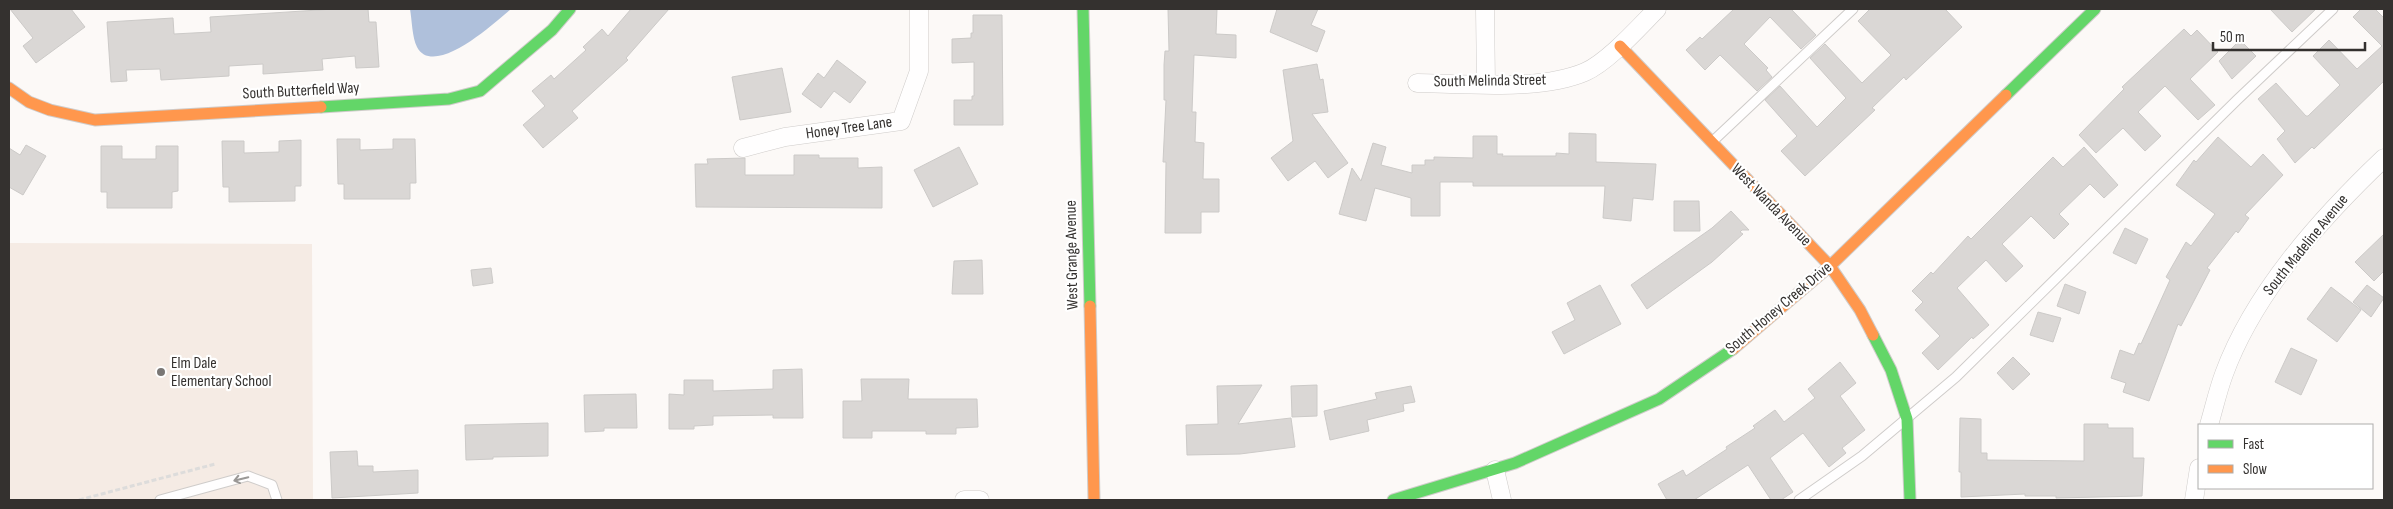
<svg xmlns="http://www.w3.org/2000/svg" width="2393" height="509" font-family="'Sofia Sans Condensed',sans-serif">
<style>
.built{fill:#f5ebe4}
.water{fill:#afc0db}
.building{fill:#dad7d5;stroke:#cccac8}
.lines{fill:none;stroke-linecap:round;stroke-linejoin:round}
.lane-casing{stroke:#cfccca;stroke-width:11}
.street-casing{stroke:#cfccca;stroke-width:19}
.fast-casing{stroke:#cfccca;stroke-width:13}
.slow-casing{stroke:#cfccca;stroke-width:13}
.path{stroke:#dddcdb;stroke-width:3;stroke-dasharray:5 2.5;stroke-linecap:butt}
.lane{stroke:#fffefe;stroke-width:9}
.street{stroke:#fffefe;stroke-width:18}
.fast{stroke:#63d668;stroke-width:11}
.slow{stroke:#ff974d;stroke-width:11}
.oneway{stroke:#9a9896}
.poi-dot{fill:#7a7775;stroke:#fff;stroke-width:2}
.labels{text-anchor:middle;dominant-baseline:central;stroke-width:4.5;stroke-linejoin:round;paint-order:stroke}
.street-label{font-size:16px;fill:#34312f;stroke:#fff}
.poi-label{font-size:16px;fill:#34312f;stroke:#fff;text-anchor:start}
</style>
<rect width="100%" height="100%" fill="#fcf9f7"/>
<polygon class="built" points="9,243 312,244 313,500 9,500"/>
<path class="water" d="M410,9H511C496,22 434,79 417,47C412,37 412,20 410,9Z"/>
<g class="building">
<polygon points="10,9 71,9 85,27 36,63 23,46 33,38"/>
<polygon points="334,9 368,9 369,22 376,22 379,67 356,68 355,56 322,59 323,70 263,74 263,64 229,66 229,76 161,80 160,69 126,70 127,81 111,82 107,22 173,18 174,34 211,32 210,17"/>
<polygon points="631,9 669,9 626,58 628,60 572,111 578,118 543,148 523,125 545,106 532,91 551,75 554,79 586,50 583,47 602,29 608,36"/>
<polygon points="1168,9 1217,9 1216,34 1236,35 1236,58 1194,55 1192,112 1196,112 1195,142 1204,143 1203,179 1219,179 1219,212 1201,212 1201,233 1165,233 1166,162 1163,162 1166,100 1164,100 1164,65 1165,51 1169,51"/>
<polygon points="1277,9 1318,9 1311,25 1325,31 1317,52 1270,32"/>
<polygon points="1734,9 1791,9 1816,35 1801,49 1770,17 1744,44 1768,68 1766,70 1772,77 1757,91 1720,55 1705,70 1686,50 1700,37 1702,39"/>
<polygon points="1870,9 1945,9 1962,27 1906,80 1904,77 1872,108 1875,110 1805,176 1781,151 1797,136 1765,100 1780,86 1817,127 1846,98 1810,58 1825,44 1862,83 1891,55 1858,21"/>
<polygon points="2270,9 2316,9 2292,32"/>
<polygon points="2361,9 2375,9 2384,18 2384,81 2314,149 2312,147 2295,163 2277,139 2285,131 2258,99 2276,83 2306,116 2308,116 2340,85 2313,56 2329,40 2357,69 2382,46 2353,17"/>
<polygon points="973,15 1002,15 1003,125 954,125 954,100 972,100 972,96 974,96 974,62 952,63 952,39 971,38 971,33 973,33"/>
<polygon points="2184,29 2191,36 2197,30 2218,52 2190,79 2215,105 2198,120 2165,86 2138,112 2161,136 2145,151 2123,128 2096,153 2079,135 2124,89 2122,87"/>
<polygon points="2240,40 2256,56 2232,79 2219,61"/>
<polygon points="837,60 866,82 850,103 834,91 821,108 802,94 818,73 824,78"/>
<polygon points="1317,64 1320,80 1323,79 1328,112 1312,114 1348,163 1328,178 1315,161 1288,181 1271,158 1293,141 1283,70"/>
<polygon points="782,68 791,112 740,120 732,77"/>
<polygon points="1569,133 1596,134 1596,162 1656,164 1653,200 1633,198 1631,221 1603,218 1605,186 1473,186 1473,182 1440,182 1440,216 1411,216 1411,198 1375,188 1366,221 1339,214 1352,168 1361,181 1373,143 1386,147 1381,165 1412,173 1412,165 1425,165 1425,160 1434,160 1434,157 1473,158 1473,136 1497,136 1497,154 1503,154 1502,156 1556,156 1556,153 1569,154"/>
<polygon points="2218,137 2251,167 2263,154 2283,175 2245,215 2249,218 2238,233 2236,231 2207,268 2210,270 2181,326 2178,324 2149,401 2123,392 2126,383 2111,378 2120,350 2134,355 2139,343 2141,344 2170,280 2166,277 2186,242 2191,246 2215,214 2176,185 2194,160 2196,162"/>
<polygon points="337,139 360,139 360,150 393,149 393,139 415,139 416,183 410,183 410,199 344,199 344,184 338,184"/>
<polygon points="301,140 301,186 295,186 295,201 229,202 229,187 223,187 222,141 244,141 244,153 279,152 279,141"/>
<polygon points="26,145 46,156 23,195 9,187 9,148 20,155"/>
<polygon points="101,146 122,146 122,159 156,159 156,146 178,146 178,191 172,192 172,208 107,208 107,192 101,192"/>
<polygon points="959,147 978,184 933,207 914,170"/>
<polygon points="2084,147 2118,185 2104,198 2090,184 2059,214 2069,224 2054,239 2031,216 2002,244 2023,266 2006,282 1986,260 1957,288 1989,325 1973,339 1972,337 1938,370 1922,353 1940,336 1915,310 1923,302 1912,291 1931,272 1933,274 1968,236 1971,239 2053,157 2063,167"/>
<polygon points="794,155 819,155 819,158 858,158 858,168 882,167 882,208 696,207 695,164 708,164 707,159 745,158 745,175 794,175"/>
<polygon points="1674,201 1699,201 1700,231 1674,231"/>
<polygon points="1731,211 1749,230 1742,230 1740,232 1743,234 1712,262 1647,309 1631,285 1712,228"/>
<polygon points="2125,228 2148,239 2136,264 2113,253"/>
<polygon points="2384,234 2384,271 2374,281 2355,262"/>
<polygon points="982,260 983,294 952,294 954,261"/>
<polygon points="491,268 493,283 473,286 471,270"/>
<polygon points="2065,284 2086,292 2079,314 2057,306"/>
<polygon points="1600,285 1621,324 1564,354 1552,332 1575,320 1567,303"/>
<polygon points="2367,285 2384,298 2371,317 2353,302"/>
<polygon points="2331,287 2361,310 2337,342 2307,319"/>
<polygon points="2038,312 2061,318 2053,342 2030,335"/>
<polygon points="2291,348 2317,360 2301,395 2275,382"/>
<polygon points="2013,357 2030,374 2013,390 1997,373"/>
<polygon points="1840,362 1856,383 1840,396 1865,430 1842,448 1846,453 1829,467 1803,433 1770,458 1793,492 1781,500 1771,500 1748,465 1694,500 1667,500 1658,484 1683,470 1686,476 1727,449 1726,447 1755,428 1753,426 1775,410 1784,422 1815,398 1808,389"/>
<polygon points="802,369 803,418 773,418 773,415 713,416 713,425 694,426 694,429 669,429 669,394 684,395 684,380 713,380 713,391 773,389 773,370"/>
<polygon points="861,379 909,379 908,399 977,399 978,427 956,428 956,434 926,434 926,431 872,431 872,438 843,438 843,401 862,401"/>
<polygon points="1262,385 1238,424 1291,418 1295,447 1240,454 1187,455 1186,425 1218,424 1217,386"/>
<polygon points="1317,385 1317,416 1292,417 1291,386"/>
<polygon points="1411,386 1415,402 1403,404 1404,411 1367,420 1369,431 1330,440 1324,411 1377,399 1375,393"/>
<polygon points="636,394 637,428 604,428 604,431 585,432 584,395"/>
<polygon points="1960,418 1981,419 1981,453 1987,453 1987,460 2084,461 2084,424 2108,424 2108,428 2133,428 2133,458 2144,458 2142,496 2056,498 2056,496 2025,496 2025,494 1961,497 1961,472 1959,472"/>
<polygon points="548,423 548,456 493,457 493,459 466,460 465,425"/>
<polygon points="357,451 358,466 373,466 373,472 418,470 418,493 332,498 330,452"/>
</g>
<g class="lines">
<defs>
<g id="lane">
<polyline points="1713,141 1853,9"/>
<polyline points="160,500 248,476 272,485 277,500"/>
<polyline points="1799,500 1862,456 1956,377 2237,100 2333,9"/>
</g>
<g id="street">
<polyline points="1485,9 1486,84"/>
<path d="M1417,83C1465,84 1541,91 1585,72C1608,62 1639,27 1657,9"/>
<polyline points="743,148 785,137 901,121 919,71 919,9"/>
<path d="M2209,425C2214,408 2218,390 2224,374C2254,292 2322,217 2384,158"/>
<polyline points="1495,470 1502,500"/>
<polyline points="964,500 980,500"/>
<polyline points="2194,500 2199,468"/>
</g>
<g id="fast">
<polyline points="1083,9 1090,306"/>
<polyline points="2006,95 2095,9"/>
<polyline points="321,107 449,99 480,91 552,30 570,9"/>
<polyline points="1873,335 1891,370 1907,419 1910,500"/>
<polyline points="1393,500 1515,463 1659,399 1733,349"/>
</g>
<g id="slow">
<polyline points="1620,46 1830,266 1860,310 1873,335"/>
<polyline points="9,88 29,102 50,110 95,120 321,107"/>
<polyline points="1090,306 1094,500"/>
<polyline points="1733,349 1830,266 2006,95"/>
</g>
</defs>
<use href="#lane" class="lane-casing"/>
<use href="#street" class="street-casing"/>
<use href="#fast" class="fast-casing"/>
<use href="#slow" class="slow-casing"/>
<polyline class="path" points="79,500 215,464"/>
<use href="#lane" class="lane"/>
<use href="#street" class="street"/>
<use href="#fast" class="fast"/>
<use href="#slow" class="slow"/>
</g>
<defs><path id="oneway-shaft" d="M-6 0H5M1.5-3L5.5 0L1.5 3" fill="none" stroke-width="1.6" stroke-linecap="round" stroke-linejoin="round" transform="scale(1.25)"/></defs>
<use class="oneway" href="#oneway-shaft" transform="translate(241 479) rotate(167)"/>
<circle class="poi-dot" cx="161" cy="372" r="5"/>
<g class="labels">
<g class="street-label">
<text transform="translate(1490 81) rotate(-1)">South Melinda Street</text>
<text transform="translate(301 91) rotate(-3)">South Butterfield Way</text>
<text transform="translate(849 128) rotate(-8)">Honey Tree Lane</text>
<text transform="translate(1771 205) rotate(46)">West Wanda Avenue</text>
<text transform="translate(2306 245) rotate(-51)">South Madeline Avenue</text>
<text transform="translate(1072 255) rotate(-91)">West Grange Avenue</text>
<text transform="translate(1779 308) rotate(-40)">South Honey Creek Drive</text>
</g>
<g class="poi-label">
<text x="171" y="363">Elm Dale<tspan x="171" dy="18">Elementary School</tspan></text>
</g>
</g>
<rect width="2393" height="509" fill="none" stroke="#34312f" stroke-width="20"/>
<rect x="2198" y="424" width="175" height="65" fill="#ffffff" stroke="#aeadac"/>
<rect x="2208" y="440" width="25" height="8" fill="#63d668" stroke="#aeadac"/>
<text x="2243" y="449" font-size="15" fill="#34312f">Fast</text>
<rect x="2208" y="465" width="25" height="8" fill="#ff974d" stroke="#aeadac"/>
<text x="2243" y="474" font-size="15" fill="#34312f">Slow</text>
<path d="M2213 42v8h152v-8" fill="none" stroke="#34312f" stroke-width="2.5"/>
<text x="2220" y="42" font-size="15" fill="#34312f" stroke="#ffffff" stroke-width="4" paint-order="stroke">50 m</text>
</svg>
